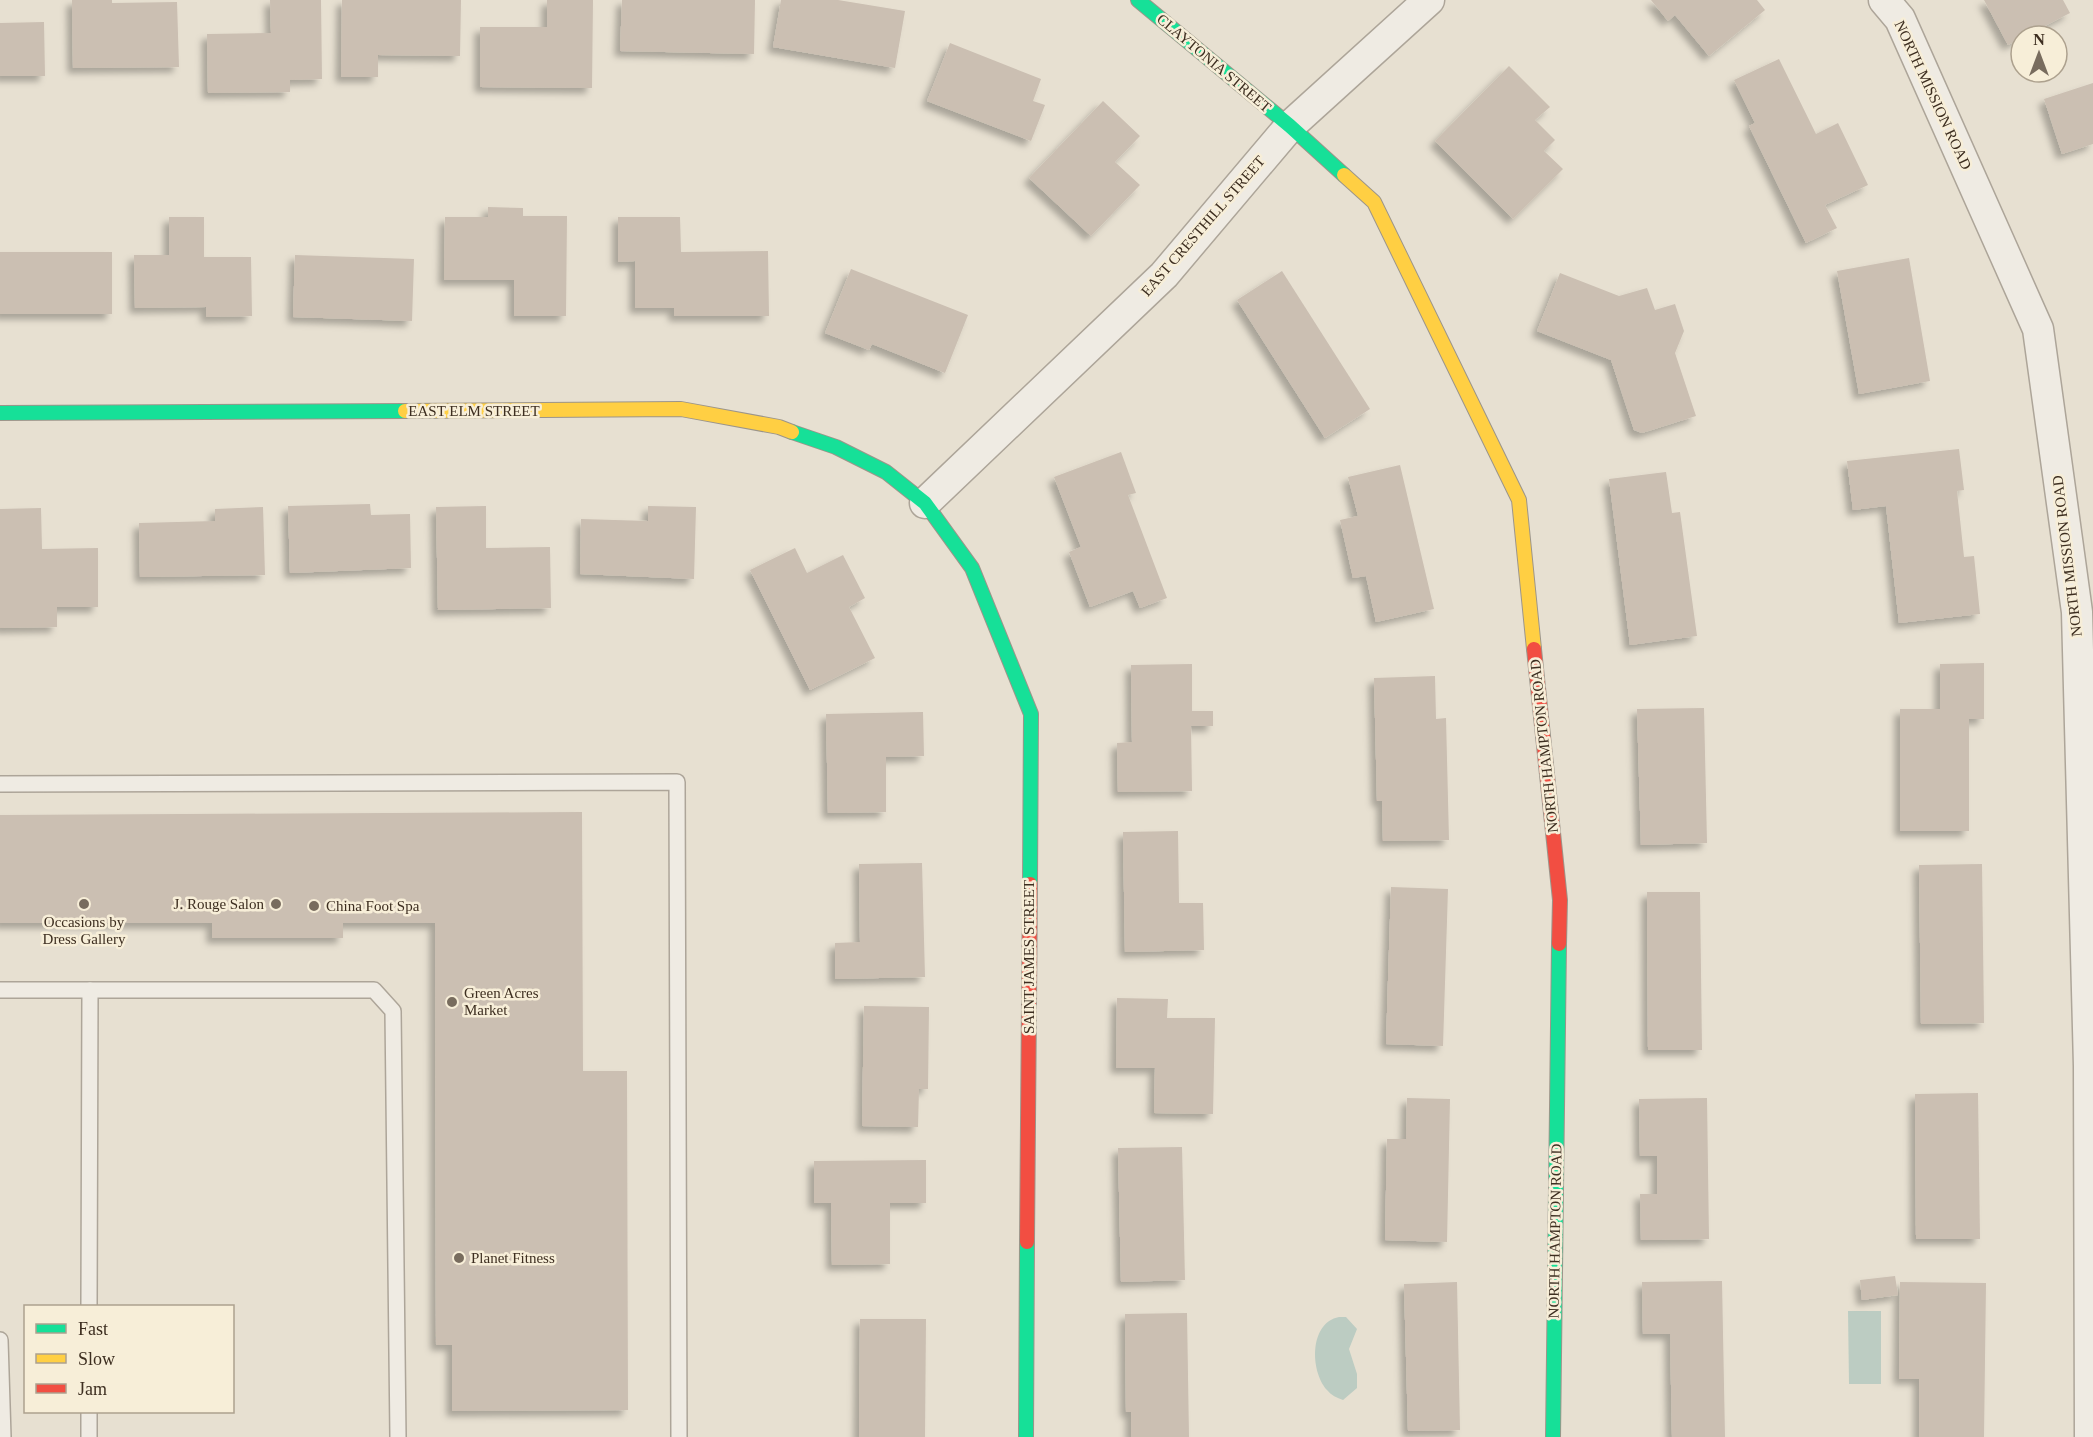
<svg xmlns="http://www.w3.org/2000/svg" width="2093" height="1437" font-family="Georgia,serif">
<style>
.water{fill:#bcccc2}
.building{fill:#cbbfb2;filter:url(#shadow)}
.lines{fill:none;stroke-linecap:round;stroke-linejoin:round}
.lane-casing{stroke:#ada599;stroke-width:18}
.street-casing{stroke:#ada599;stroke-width:33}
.fast-casing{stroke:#9c958a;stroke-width:16}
.slow-casing{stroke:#9c958a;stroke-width:16}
.jam-casing{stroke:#9c958a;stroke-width:16}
.lane{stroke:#efebe3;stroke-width:15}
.street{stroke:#efebe3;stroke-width:30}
.fast{stroke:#16e098;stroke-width:14}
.slow{stroke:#ffcf43;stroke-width:14}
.jam{stroke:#f24e42;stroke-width:14}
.poi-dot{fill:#786c5e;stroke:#f7eed8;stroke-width:2}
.labels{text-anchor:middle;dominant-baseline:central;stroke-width:5;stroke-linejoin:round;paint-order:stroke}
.street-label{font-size:15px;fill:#3d2e20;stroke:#f7eed8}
.poi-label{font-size:15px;fill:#3d2e20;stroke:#f7eed8;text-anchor:start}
</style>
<defs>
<filter id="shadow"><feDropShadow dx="-5.5" dy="5.5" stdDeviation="3" flood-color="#0004"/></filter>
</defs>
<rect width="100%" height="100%" fill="#e7e0d1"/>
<g class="water">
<polygon points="1848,1311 1881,1311 1881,1384 1849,1384"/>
<path d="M1339,1317H1346L1357,1329L1349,1349L1357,1374V1388L1343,1400C1337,1398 1331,1395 1327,1390C1310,1371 1309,1323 1339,1317Z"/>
</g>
<g class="building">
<polygon points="72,0 112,0 112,3 177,2 179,67 73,68"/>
<polygon points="270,0 321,0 322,79 290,80 290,92 208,93 207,34 271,33"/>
<polygon points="342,0 461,0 460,56 378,55 378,77 341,77"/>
<polygon points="547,0 593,0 592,88 480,87 480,27 547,27"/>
<polygon points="622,0 755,0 754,54 620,51"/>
<polygon points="781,0 838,0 905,11 895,68 773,47"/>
<polygon points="1651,0 1757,0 1765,10 1709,56 1675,15 1668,21"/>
<polygon points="1984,0 2063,0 2070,13 2025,36 2021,36 2021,38 2008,45"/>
<polygon points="44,22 45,76 0,76 0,23"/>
<polygon points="950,43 1041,79 1033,101 1045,105 1031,141 927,101"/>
<polygon points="1779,59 1816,134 1838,123 1868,185 1825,205 1837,228 1806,243 1749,126 1755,123 1734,80"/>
<polygon points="1509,66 1550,107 1535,120 1555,140 1544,151 1563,169 1513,219 1435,141"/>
<polygon points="2093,83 2093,144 2062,154 2044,99"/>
<polygon points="1103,101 1140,136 1115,162 1140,185 1091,236 1029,178"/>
<polygon points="488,207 523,208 523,216 567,216 566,316 514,316 514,280 444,280 445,217 488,217"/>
<polygon points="169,217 204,217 204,257 251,257 252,316 206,317 206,307 135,308 134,255 169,255"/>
<polygon points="618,217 680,217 681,252 768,251 769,316 674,316 674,308 635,308 635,261 618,262"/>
<rect x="0" y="252" width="112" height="62"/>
<polygon points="295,255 414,259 412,321 293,317"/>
<polygon points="1909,258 1930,381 1859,394 1837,271"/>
<polygon points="851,269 968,315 945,373 872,344 869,350 825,333"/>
<polygon points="1282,271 1370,409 1325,438 1237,300"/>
<polygon points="1560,273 1619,296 1647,288 1655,310 1675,304 1684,331 1675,353 1696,416 1642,433 1634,430 1611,360 1537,331"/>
<polygon points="1959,449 1964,490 1957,491 1964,557 1974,556 1980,614 1899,623 1886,506 1853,510 1847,461"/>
<polygon points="1121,452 1136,493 1128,495 1167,598 1140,608 1133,591 1090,607 1069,552 1081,547 1054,477"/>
<polygon points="1400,465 1434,609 1376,622 1366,576 1353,578 1340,520 1358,516 1348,477"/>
<polygon points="1666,472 1672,513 1680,512 1697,636 1630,645 1609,479"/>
<polygon points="370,504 371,515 410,514 411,568 290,573 288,506"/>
<polygon points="486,506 486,548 550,547 551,608 438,610 436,507"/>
<polygon points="648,506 696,507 694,579 580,574 581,519 648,521"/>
<polygon points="263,507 265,575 140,577 139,523 215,521 215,509"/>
<polygon points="41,508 42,549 98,548 98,607 57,607 57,627 0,628 0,509"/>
<polygon points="795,548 807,573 843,555 865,598 849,607 875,658 810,690 750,570"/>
<polygon points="1984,663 1984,719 1969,719 1969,831 1900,831 1900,709 1940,709 1940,664"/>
<polygon points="1192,664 1192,711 1213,711 1213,726 1191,726 1192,791 1118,792 1117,743 1132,742 1131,665"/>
<polygon points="1435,676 1436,719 1446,718 1449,840 1383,841 1382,801 1377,801 1374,678"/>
<polygon points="1704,708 1707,843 1641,845 1637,709"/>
<polygon points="923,712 924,756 886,757 886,812 828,813 826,714"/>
<polygon points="582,812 583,1071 627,1071 628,1410 452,1411 452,1345 436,1345 435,923 343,923 343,938 212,938 212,923 0,923 0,815"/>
<polygon points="1178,831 1179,903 1203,903 1204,950 1125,952 1123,832"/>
<polygon points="922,863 925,977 835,979 835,943 860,942 859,864"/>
<polygon points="1982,864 1984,1023 1921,1024 1919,865"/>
<polygon points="1391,887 1448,889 1443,1046 1386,1044"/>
<polygon points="1647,892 1700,892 1702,1050 1648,1050"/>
<polygon points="1117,998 1168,999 1167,1018 1215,1018 1213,1114 1154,1113 1155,1068 1116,1068"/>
<polygon points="864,1006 929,1007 928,1089 919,1089 918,1127 862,1126"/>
<polygon points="1978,1093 1980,1239 1916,1239 1915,1094"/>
<polygon points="1407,1098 1450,1099 1447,1242 1385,1240 1387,1139 1406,1139"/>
<polygon points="1707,1098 1709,1239 1641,1240 1640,1194 1657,1194 1657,1156 1640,1156 1639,1099"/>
<polygon points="1182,1147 1185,1280 1121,1282 1118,1148"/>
<polygon points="926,1160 926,1203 890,1203 890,1264 832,1265 831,1203 814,1203 814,1161"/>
<polygon points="1895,1276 1898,1295 1862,1300 1860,1280"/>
<polygon points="1722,1281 1725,1437 1672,1437 1670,1334 1643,1334 1642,1282"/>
<polygon points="1457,1282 1460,1430 1408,1431 1404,1284"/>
<polygon points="1900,1282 1986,1283 1984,1437 1919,1437 1919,1379 1899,1379"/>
<polygon points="1187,1313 1189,1437 1131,1437 1131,1412 1126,1412 1125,1314"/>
<polygon points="860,1319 926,1319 925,1437 859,1437"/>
</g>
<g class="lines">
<defs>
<g id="lane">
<polyline points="0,784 677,782 679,1437"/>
<polyline points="0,990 374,990 393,1011 398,1437"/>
<polyline points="89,1306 90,990"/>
<polyline points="0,1340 3,1437"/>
<polyline points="89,1412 89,1437"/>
</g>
<g id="street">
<polyline points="1884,0 1900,19 2038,329 2077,612 2089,1066 2090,1437"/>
<polyline points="925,503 1164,275 1290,126 1429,0"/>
</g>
<g id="fast">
<polyline points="1138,0 1290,126 1344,175"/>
<polyline points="0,413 405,411"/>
<polyline points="792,432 836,447 886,472 925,503 972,568 1031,714 1030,884"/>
<polyline points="1026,1437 1027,1242"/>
<polyline points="1553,1437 1559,944"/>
</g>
<g id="slow">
<polyline points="1344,175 1374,202 1519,500 1534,649"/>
<polyline points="405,411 681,409 779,427 792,432"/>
</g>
<g id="jam">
<polyline points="1534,649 1560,900 1559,944"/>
<polyline points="1027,1242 1030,884"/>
</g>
</defs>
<use href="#lane" class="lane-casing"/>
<use href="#street" class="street-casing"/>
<use href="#fast" class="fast-casing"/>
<use href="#slow" class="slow-casing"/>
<use href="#jam" class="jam-casing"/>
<use href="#lane" class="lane"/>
<use href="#street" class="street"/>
<use href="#fast" class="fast"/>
<use href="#slow" class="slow"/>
<use href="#jam" class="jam"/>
</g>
<g class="poi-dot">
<circle cx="84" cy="904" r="6"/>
<circle cx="276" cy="904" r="6"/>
<circle cx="314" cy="906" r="6"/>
<circle cx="452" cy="1002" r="6"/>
<circle cx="459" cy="1258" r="6"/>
</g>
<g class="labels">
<g class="street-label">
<text transform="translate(1214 63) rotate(40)">CLAYTONIA STREET</text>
<text transform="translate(1933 95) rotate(65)">NORTH MISSION ROAD</text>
<text transform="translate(1203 226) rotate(-49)">EAST CRESTHILL STREET</text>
<text x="474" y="411">EAST ELM STREET</text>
<text transform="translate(2067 556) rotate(-97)">NORTH MISSION ROAD</text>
<text transform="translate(1544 746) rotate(-96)">NORTH HAMPTON ROAD</text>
<text transform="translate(1029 957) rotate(-90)">SAINT JAMES STREET</text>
<text transform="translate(1555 1231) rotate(-89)">NORTH HAMPTON ROAD</text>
</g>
<g class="poi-label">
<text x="264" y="904" text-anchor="end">J. Rouge Salon</text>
<text x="326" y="906">China Foot Spa</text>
<text x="84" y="922" text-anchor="middle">Occasions by<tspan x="84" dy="17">Dress Gallery</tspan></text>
<text x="464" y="993">Green Acres<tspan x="464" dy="17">Market</tspan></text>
<text x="471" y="1258">Planet Fitness</text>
</g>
</g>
<rect x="24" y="1305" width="210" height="108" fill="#f7eed8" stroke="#ada18e" stroke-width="1.5"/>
<rect x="36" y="1324" width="30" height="9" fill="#16e098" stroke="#ada18e" stroke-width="1.5"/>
<text x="78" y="1335" font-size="18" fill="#3d2e20">Fast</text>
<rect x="36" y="1354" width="30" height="9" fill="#ffcf43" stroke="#ada18e" stroke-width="1.5"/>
<text x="78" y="1365" font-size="18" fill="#3d2e20">Slow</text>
<rect x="36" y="1384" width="30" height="9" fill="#f24e42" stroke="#ada18e" stroke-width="1.5"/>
<text x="78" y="1395" font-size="18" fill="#3d2e20">Jam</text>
<g transform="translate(2039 54)"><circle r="28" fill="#f7eed8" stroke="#ada18e" stroke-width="1.5"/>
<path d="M0-4.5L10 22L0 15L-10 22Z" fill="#786c5e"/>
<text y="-9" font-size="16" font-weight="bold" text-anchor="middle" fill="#3d2e20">N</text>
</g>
</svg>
